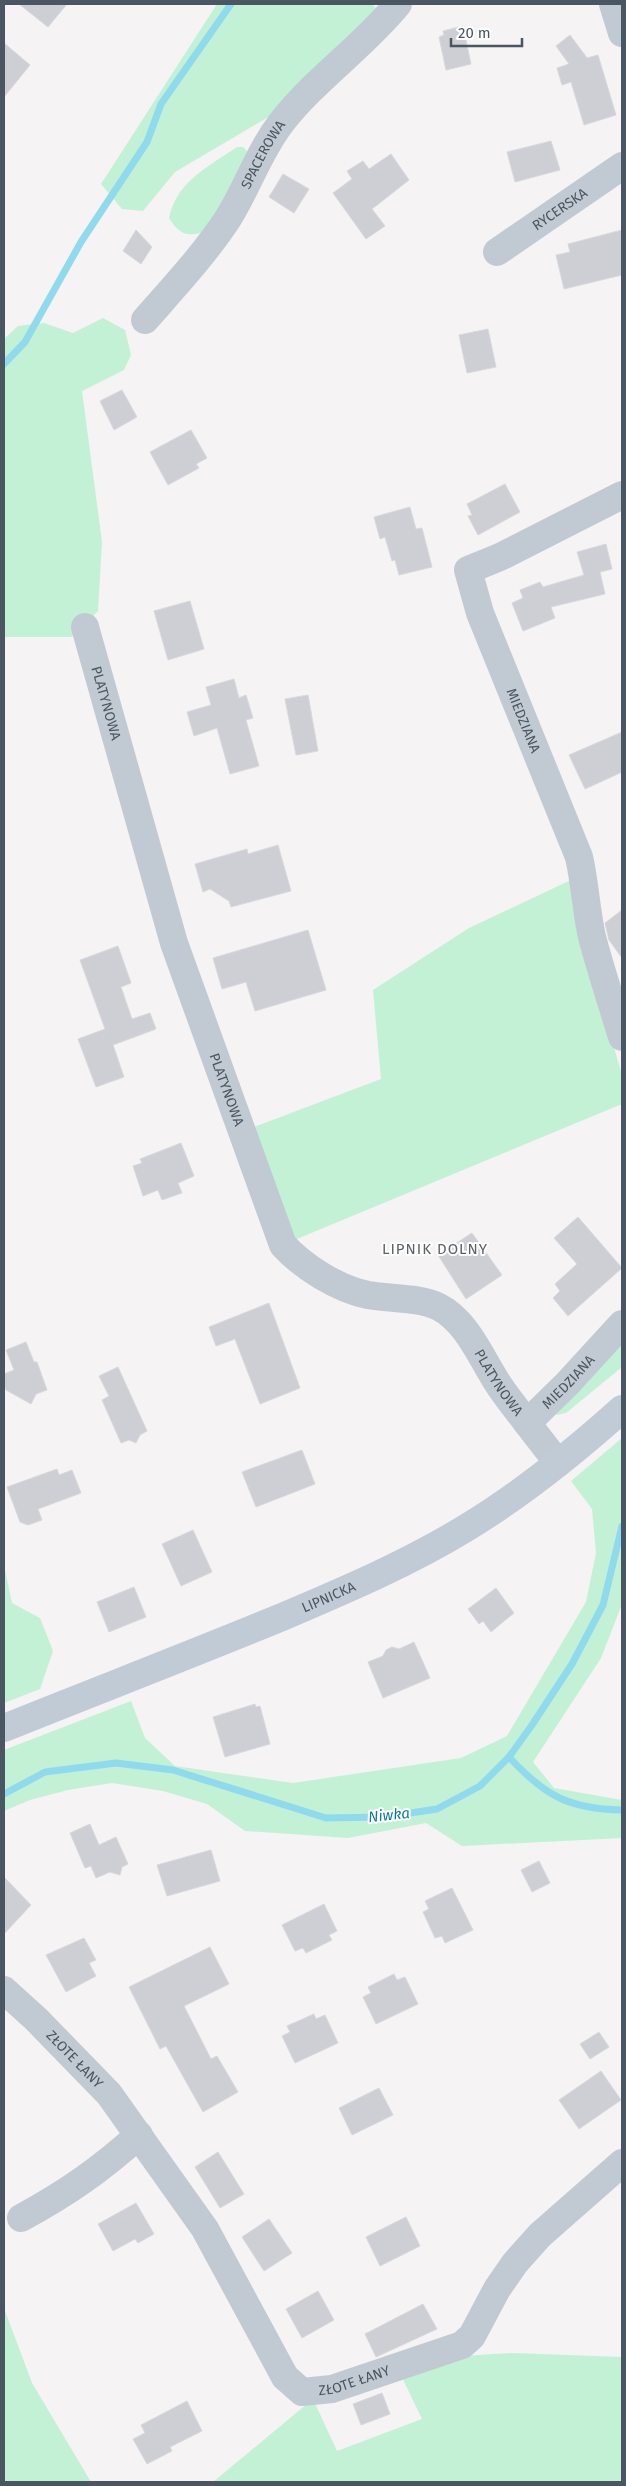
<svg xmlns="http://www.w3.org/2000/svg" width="626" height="2486" font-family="'Fira Sans',sans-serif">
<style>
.green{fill:#c3f1d5}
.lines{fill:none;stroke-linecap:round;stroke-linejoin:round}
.stream{stroke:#90daee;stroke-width:7}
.building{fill:#cdcfd5;stroke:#d7d9de}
.street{stroke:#c1cad2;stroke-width:28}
.secondary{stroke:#c1cbd6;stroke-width:28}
.labels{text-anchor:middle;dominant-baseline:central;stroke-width:4;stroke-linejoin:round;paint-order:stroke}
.street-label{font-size:14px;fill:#4a5661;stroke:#fff}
.neighbourhood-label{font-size:15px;letter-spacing:1px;fill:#5f6368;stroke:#fff}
.water-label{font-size:15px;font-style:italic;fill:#0c7c9b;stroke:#fff}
</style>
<rect width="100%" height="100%" fill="#f5f3f3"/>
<g class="green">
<polygon points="217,4 372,4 381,13 282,109 175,172 143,211 122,209 101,184"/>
<path d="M237,147H243L248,152L210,230C189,237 181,237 169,218C177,181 208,167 237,147Z"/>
<polygon points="103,318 125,330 131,355 124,370 82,391 102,542 98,611 72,637 4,637 4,339 18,326 44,323 73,333"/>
<polygon points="573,879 583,941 622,1075 622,1104 292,1241 249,1129 381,1079 373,990 469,928"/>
<polygon points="622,1338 622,1367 566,1413 557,1415 555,1410"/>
<polygon points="622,1438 622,1604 601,1658 533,1762 554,1788 622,1800 622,1838 462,1846 426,1823 348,1838 245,1831 207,1804 163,1791 112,1783 68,1790 30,1800 4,1811 4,1750 131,1701 145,1738 175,1766 293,1783 461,1758 507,1736 586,1602 596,1553 592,1509 571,1481"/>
<polygon points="4,1565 12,1603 40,1618 53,1651 40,1689 4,1703"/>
<polygon points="4,2308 32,2383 91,2482 4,2482"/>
<polygon points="512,2353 622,2357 622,2482 213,2482 313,2399 337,2451 422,2419 399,2371 462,2356"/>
</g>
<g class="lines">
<g class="stream">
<polyline points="4,364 25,342 81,242 147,142 161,104 231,4"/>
<path d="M509,1757C545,1796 569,1809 622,1810"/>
<polyline points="4,1794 45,1772 116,1763 173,1770 326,1818 384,1817 437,1809 480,1786 509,1757 532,1725 572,1664 603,1605 622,1526"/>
</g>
</g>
<g class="building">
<polygon points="19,4 67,4 48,27"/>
<polygon points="463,26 471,64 446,70 439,37 444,35 443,31"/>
<polygon points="570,35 587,58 598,55 616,115 584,125 571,82 562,85 557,68 569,64 556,46"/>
<polygon points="4,43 30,65 4,97"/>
<polygon points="551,141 560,170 515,182 507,152"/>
<polygon points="391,154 409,180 372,209 385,226 366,239 333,193 352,179 347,171 363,161 369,169"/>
<polygon points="283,174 309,189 294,213 269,197"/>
<polygon points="136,230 152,247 141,264 123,251"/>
<polygon points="622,230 622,275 564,289 556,255 570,252 568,244"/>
<polygon points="488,329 496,367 467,373 459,335"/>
<polygon points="122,390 137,417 114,430 100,401"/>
<polygon points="191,430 207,458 196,464 199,468 168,485 150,452"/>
<polygon points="505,484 520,512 478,535 468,516 472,515 467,504"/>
<polygon points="410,507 416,529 422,528 432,567 399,575 395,560 392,561 385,537 380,539 374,517"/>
<polygon points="606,544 612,569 600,572 605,594 551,607 555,618 523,631 512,603 523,598 520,590 540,582 543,587 584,575 577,552"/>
<polygon points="190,601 204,649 168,660 154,611"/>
<polygon points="234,679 239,698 246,695 253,718 246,720 259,766 230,774 217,728 194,736 187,712 211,705 206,687"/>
<polygon points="308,695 318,751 296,755 285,699"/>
<polygon points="622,732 622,772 585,789 569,755"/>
<polygon points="278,845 291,891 231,907 229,901 210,889 203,892 195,864 247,849 248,854"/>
<polygon points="622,910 622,958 609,940 605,923"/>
<polygon points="308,930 326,990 255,1011 246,982 222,989 213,958"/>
<polygon points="118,946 131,983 121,987 132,1019 150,1013 156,1029 113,1045 124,1077 96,1087 78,1039 105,1029 80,960"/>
<polygon points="181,1143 194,1176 178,1183 182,1193 162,1200 158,1190 143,1196 133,1166 142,1163 140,1159"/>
<polygon points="578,1217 622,1268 568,1316 553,1298 560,1291 555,1284 577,1264 554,1238"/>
<polygon points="472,1233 502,1275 466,1299 438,1255"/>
<polygon points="269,1303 300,1388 260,1404 235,1339 216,1346 209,1327"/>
<polygon points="26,1342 34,1362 37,1362 47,1390 36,1394 31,1404 6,1390 4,1385 4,1374 14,1370 6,1350"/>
<polygon points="118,1367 147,1431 140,1435 136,1443 129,1440 121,1443 102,1400 109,1396 99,1376"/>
<polygon points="302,1450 315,1484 256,1507 242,1472"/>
<polygon points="57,1469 59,1475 72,1470 81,1493 38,1509 42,1520 28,1525 20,1522 7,1487"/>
<polygon points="193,1530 212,1572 181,1586 162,1544"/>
<polygon points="134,1587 146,1617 109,1632 97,1602"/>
<polygon points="496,1588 514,1613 491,1632 483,1621 479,1624 468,1609"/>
<polygon points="414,1642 430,1678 383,1698 368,1662 383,1656 386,1650 392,1647 399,1649"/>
<polygon points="255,1704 256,1707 260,1706 270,1744 225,1757 213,1717"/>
<polygon points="90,1824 99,1845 116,1837 128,1864 122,1867 120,1875 110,1872 96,1878 91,1866 85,1868 70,1833"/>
<polygon points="211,1850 220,1881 167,1896 157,1865"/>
<polygon points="539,1861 550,1883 532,1892 521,1870"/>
<polygon points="4,1877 31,1905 4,1934"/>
<polygon points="452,1888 473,1930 445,1943 442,1936 435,1938 423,1912 429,1909 425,1901"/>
<polygon points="324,1904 337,1931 329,1935 332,1940 306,1953 303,1948 295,1951 282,1925"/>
<polygon points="84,1938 96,1960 89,1963 96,1976 66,1992 46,1955"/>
<polygon points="210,1947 229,1984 184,2006 211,2059 217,2056 238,2092 203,2112 166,2046 160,2049 129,1987"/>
<polygon points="394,1974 397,1980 405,1977 418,2004 376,2024 363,1997 371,1993 368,1987"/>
<polygon points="314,2014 316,2019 325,2015 338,2043 295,2063 282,2036 290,2032 287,2026"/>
<polygon points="599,2032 609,2047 590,2059 580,2044"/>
<polygon points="601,2071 621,2100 579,2129 559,2100"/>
<polygon points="379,2088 393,2115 352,2135 339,2108"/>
<polygon points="218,2152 244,2194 220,2208 195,2167"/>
<polygon points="136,2203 154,2234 138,2243 135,2239 113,2251 98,2224"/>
<polygon points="406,2217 420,2246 380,2266 366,2237"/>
<polygon points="269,2219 292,2253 264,2271 242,2237"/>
<polygon points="318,2291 334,2320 302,2338 286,2309"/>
<polygon points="423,2304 437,2329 376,2357 365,2334"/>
<polygon points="382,2393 390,2414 361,2425 353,2404"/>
<polygon points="187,2401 202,2431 170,2447 172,2451 147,2464 133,2439 145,2433 141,2425"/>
</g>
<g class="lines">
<g class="street">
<polyline points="613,4 622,33"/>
<path id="s1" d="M497,252L622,166"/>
<path id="s2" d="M145,320C173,288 203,256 227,220C247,189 258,153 281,123C315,79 363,47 398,4"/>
<path id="s3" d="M622,495L500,557L468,570L480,613L579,857C585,883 586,910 592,937C601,971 612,1004 622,1037"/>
<path id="s4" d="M85,627L174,943L283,1245C303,1267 338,1289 368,1295C390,1299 419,1297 439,1307C466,1321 480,1355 495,1379C504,1394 516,1408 527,1423"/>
<path id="s5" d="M558,1463L527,1423L567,1384L622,1324"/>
<path id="s6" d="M4,1990L36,2019L109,2094L205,2229L285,2377L302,2392L332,2389L462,2345L472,2336L497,2289L515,2263L540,2235L622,2163"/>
<path d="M21,2218C67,2193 100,2170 139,2135"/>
</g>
<path class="secondary" id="s7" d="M4,1728C96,1691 190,1655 282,1617C345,1590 407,1564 466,1528C522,1494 573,1453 622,1409"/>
</g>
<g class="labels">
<g class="street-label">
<text stroke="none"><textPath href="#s2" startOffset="204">SPACEROWA</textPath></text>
<text stroke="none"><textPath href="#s1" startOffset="76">RYCERSKA</textPath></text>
<text stroke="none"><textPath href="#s4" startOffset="79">PLATYNOWA</textPath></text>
<text stroke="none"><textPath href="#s3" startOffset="332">MIEDZIANA</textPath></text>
<text stroke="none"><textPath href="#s4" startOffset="484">PLATYNOWA</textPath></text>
<text stroke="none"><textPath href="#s4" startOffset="919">PLATYNOWA</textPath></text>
<text stroke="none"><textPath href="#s5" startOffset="109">MIEDZIANA</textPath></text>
<text stroke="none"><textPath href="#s7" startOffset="350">LIPNICKA</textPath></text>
<text stroke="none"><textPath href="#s6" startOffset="99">ZŁOTE ŁANY</textPath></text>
<text stroke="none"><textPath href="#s6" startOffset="558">ZŁOTE ŁANY</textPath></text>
</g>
<g class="neighbourhood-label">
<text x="435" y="1249">LIPNIK DOLNY</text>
</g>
<g class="water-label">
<text transform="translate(389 1815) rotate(-6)">Niwka</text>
</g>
</g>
<rect width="626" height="2486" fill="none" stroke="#4a5661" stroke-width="10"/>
<path d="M451 38v8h71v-8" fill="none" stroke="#4a5661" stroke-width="2.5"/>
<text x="458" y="38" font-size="15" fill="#4a5661" stroke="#ffffff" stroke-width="4" paint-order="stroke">20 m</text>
</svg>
